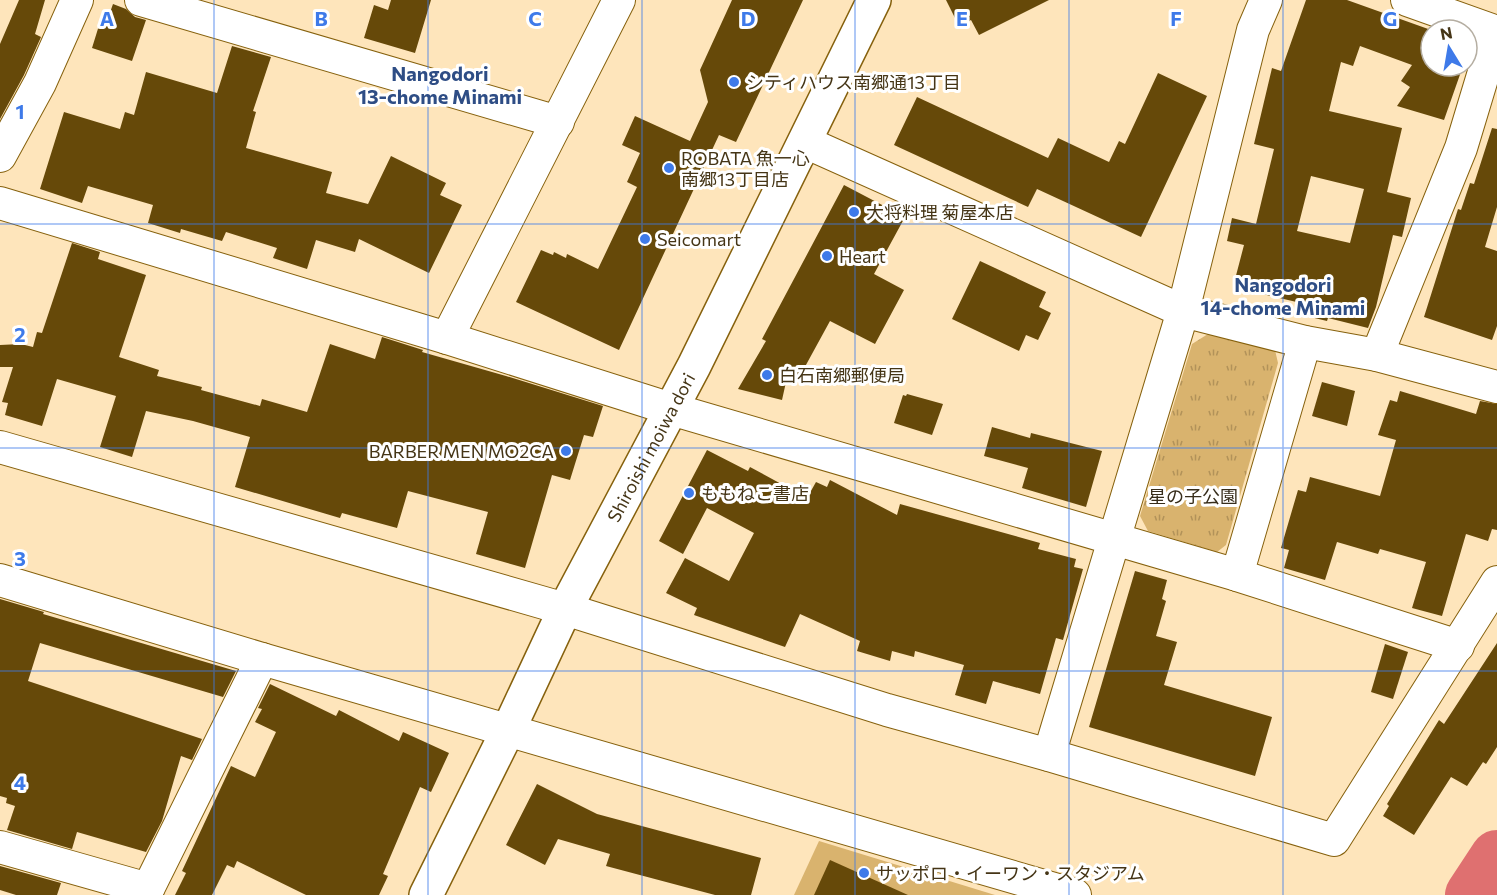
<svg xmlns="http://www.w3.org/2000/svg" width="1497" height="895" font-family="Commissioner,'Noto Sans JP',sans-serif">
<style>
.grass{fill:#d9b36e}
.park{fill:url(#park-tufts)}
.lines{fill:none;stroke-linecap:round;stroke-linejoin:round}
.river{stroke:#df7070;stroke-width:54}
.building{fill:#664909;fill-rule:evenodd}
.minor-casing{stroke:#86610d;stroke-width:34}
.secondary-casing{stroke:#86610d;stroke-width:36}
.minor{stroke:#fff;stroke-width:32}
.secondary{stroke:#fff;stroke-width:33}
.grid{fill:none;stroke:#3e7ae9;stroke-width:1.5;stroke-opacity:0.55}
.poi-dot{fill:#3e7ae9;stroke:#fff;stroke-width:2}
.labels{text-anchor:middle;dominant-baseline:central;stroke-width:6;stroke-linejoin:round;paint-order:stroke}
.poi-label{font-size:18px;fill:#453516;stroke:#fff;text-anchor:start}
.street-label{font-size:18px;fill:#453516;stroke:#fff}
.park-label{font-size:18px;fill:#372d1b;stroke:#fff}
.neighbourhood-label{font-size:20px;font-weight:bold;fill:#2e4d85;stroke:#fff}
.grid-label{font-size:20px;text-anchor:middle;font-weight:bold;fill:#3e7ae9;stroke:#fff;stroke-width:6;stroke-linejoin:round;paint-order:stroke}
</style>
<defs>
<pattern id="park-tufts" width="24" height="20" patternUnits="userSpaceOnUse" patternTransform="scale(1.5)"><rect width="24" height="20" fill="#d9b36e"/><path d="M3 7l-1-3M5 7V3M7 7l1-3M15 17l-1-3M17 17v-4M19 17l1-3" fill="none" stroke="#b29259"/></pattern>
</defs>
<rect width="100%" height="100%" fill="#fee5bb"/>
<polygon class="grass" points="819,841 995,895 794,895"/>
<polygon class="park" points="1208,334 1275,350 1278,363 1226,545 1217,552 1148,531 1140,516 1192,344"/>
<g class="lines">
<polyline class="river" points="1472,895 1497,857"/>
</g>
<g class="building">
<polygon points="19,0 45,0 35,34 41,37 24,75 0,119 0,44"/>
<polygon points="391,0 431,0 415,53 364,38 374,5 388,10"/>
<polygon points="732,0 803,0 736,142 719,135 619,350 516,302 541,250 553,255 554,252 566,258 567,254 598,269 637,187 627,182 640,153 622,145 635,116 690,141 708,102 700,70"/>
<polygon points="946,0 1049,0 979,35 971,20 959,26"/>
<path d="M1306,0H1347L1431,30V66H1463L1444,120L1397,106L1410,87L1401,81L1412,65L1360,46L1353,66L1341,62L1329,111L1402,128L1387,192L1411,198L1402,237L1393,235L1376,307L1368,328L1328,318L1327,321L1302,315L1305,304L1233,287L1244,245L1227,241L1232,218L1256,224L1274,149L1254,144L1272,68L1281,71ZM1311,176L1364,189L1350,243L1297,231Z"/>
<polygon points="113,4 126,9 135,17 146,20 132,61 92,48 101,19 107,21"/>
<polygon points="232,46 271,57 253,111 256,112 246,148 332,172 326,193 368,204 391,156 446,183 440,195 462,205 429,273 359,239 355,252 316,240 307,269 273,258 277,248 226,232 222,241 181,229 180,233 148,223 153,205 88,186 82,203 40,189 64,112 120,129 125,112 134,115 146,72 217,93"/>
<polygon points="1158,73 1207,96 1141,237 1037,189 1028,207 894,145 917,97 1048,158 1058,138 1109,162 1119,141 1125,144"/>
<polygon points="1492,128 1497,129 1497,207 1485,247 1497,251 1497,326 1492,340 1424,317 1458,209 1461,210 1470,183 1474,184"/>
<polygon points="844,185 905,217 874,274 904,290 875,344 830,321 795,385 786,382 782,400 738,389 766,341 762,339"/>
<polygon points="72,243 100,252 98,259 146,275 119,357 159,370 157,376 202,387 201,390 260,406 262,399 307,412 330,344 375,359 382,337 423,350 422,352 506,376 603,406 593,437 584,435 570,480 552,475 525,568 476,554 488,512 408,491 397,528 342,513 340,518 235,487 250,437 193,421 146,411 132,457 100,447 116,396 57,379 42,426 5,415 8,403 2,402 13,367 0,367 0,345 21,344 33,347 37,332 42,333"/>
<polygon points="980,261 1046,292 1039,307 1051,313 1038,340 1026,335 1019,351 952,319"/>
<polygon points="1322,382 1355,391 1347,426 1312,416"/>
<polygon points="1400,391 1476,414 1480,401 1497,404 1497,530 1492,529 1488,541 1466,534 1442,616 1412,608 1426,562 1380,549 1378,554 1337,542 1325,580 1284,568 1289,550 1281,548 1298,490 1306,492 1310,477 1380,496 1396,440 1378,435 1390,400 1397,402"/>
<polygon points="907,394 943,404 932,435 894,423 903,395 906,396"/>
<polygon points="992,427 1030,438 1031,433 1102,451 1086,507 1022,488 1028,468 984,456"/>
<polygon points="707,450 748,471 750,467 807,498 816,482 827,487 830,480 897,515 900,504 1040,543 1038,549 1076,559 1074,567 1083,569 1063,640 1056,638 1040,694 993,681 986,704 955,695 964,665 915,651 914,657 892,651 890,661 857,651 860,641 800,614 785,647 694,615 697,608 666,593 685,558 729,581 754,533 707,508 683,554 659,541"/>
<polygon points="1135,571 1167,580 1162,599 1166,601 1156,636 1177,642 1164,685 1272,717 1255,776 1089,727"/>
<polygon points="0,599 44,612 43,614 236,671 223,697 40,643 28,681 202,739 192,760 181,756 162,821 146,852 77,832 72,849 7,830 15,806 6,803 7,798 0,796"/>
<polygon points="1497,643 1497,747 1486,764 1483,762 1467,786 1451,777 1414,835 1383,816 1389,806 1387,804 1439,720 1444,724"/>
<polygon points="1385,644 1408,652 1393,699 1371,692"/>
<polygon points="270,684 336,716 339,710 399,741 403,732 449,753 431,792 420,787 383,874 388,876 379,895 306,895 237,861 234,868 227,865 212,895 175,895 186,873 182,871 231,766 255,777 276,732 255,722 262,709 258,708"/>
<polygon points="537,784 597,814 761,858 751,895 715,895 606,866 610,854 558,839 545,865 506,845"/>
<polygon points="830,860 908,895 814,895"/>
<polygon points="0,866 61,883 57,895 16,895 0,890"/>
</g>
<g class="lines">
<defs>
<g id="minor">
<polyline points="141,0 558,122"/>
<polyline points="1407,0 1497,32"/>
<polyline points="805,142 1183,311 1305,342 1377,355 1497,387"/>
<polyline points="0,156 40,83 77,0"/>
<polyline points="0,203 447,338 671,409 1237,575 1458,646"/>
<polyline points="447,338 619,0"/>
<polyline points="1377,355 1461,148 1496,32"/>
<polyline points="0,447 565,609 887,710 1049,755 1334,840 1497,582"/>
<polyline points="1237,575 1305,342"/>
<polyline points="0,580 262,659 1075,895"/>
<polyline points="1049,755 1183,311 1253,30 1266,0"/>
<polyline points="0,847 148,889"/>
<polyline points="145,895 262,659"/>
</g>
<g id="secondary">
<path id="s1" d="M426,895L514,718L565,609L694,366L874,0"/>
</g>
</defs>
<use href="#minor" class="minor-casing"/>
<use href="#secondary" class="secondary-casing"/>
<use href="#minor" class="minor"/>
<use href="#secondary" class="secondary"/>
</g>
<path class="grid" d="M214,0V895M428,0V895M642,0V895M855,0V895M1069,0V895M1283,0V895M0,224H1497M0,448H1497M0,671H1497"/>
<g class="poi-dot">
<circle cx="734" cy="82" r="6"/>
<circle cx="669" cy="168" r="6"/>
<circle cx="854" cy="212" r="6"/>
<circle cx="645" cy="239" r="6"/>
<circle cx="827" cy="256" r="6"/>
<circle cx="767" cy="375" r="6"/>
<circle cx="566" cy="451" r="6"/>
<circle cx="689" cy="493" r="6"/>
<circle cx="864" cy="873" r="6"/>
</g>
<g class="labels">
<g class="poi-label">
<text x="746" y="82">シティハウス南郷通13丁目</text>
<text x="681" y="158">ROBATA 魚一心<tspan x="681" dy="21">南郷13丁目店</tspan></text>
<text x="866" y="212">大将料理 菊屋本店</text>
<text x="657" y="239">Seicomart</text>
<text x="839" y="256">Heart</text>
<text x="779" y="375">白石南郷郵便局</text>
<text x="554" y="451" text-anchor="end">BARBER MEN MO2CA</text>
<text x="701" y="493">ももねこ書店</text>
<text x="876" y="873">サッポロ・イーワン・スタジアム</text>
</g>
<g class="street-label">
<text stroke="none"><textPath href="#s1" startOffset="501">Shiroishi moiwa dori</textPath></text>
</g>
<g class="park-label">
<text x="1193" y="496">星の子公園</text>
</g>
<g class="neighbourhood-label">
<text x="440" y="73">Nangodori<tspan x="440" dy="23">13-chome Minami</tspan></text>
<text x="1283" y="284">Nangodori<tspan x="1283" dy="23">14-chome Minami</tspan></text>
</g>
</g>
<g class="grid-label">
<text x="107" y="26">A</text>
<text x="321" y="26">B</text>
<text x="535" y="26">C</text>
<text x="748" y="26">D</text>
<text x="962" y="26">E</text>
<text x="1176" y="26">F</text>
<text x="1390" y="26">G</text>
<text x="20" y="119">1</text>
<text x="20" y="342">2</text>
<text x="20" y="566">3</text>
<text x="20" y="790">4</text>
</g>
<g transform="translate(1449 48) rotate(349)"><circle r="28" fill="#ffffff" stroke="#b5aea2" stroke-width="1.5"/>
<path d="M0-4.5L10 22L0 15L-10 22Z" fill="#3e7ae9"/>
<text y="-9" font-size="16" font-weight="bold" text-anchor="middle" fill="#453516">N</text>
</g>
</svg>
